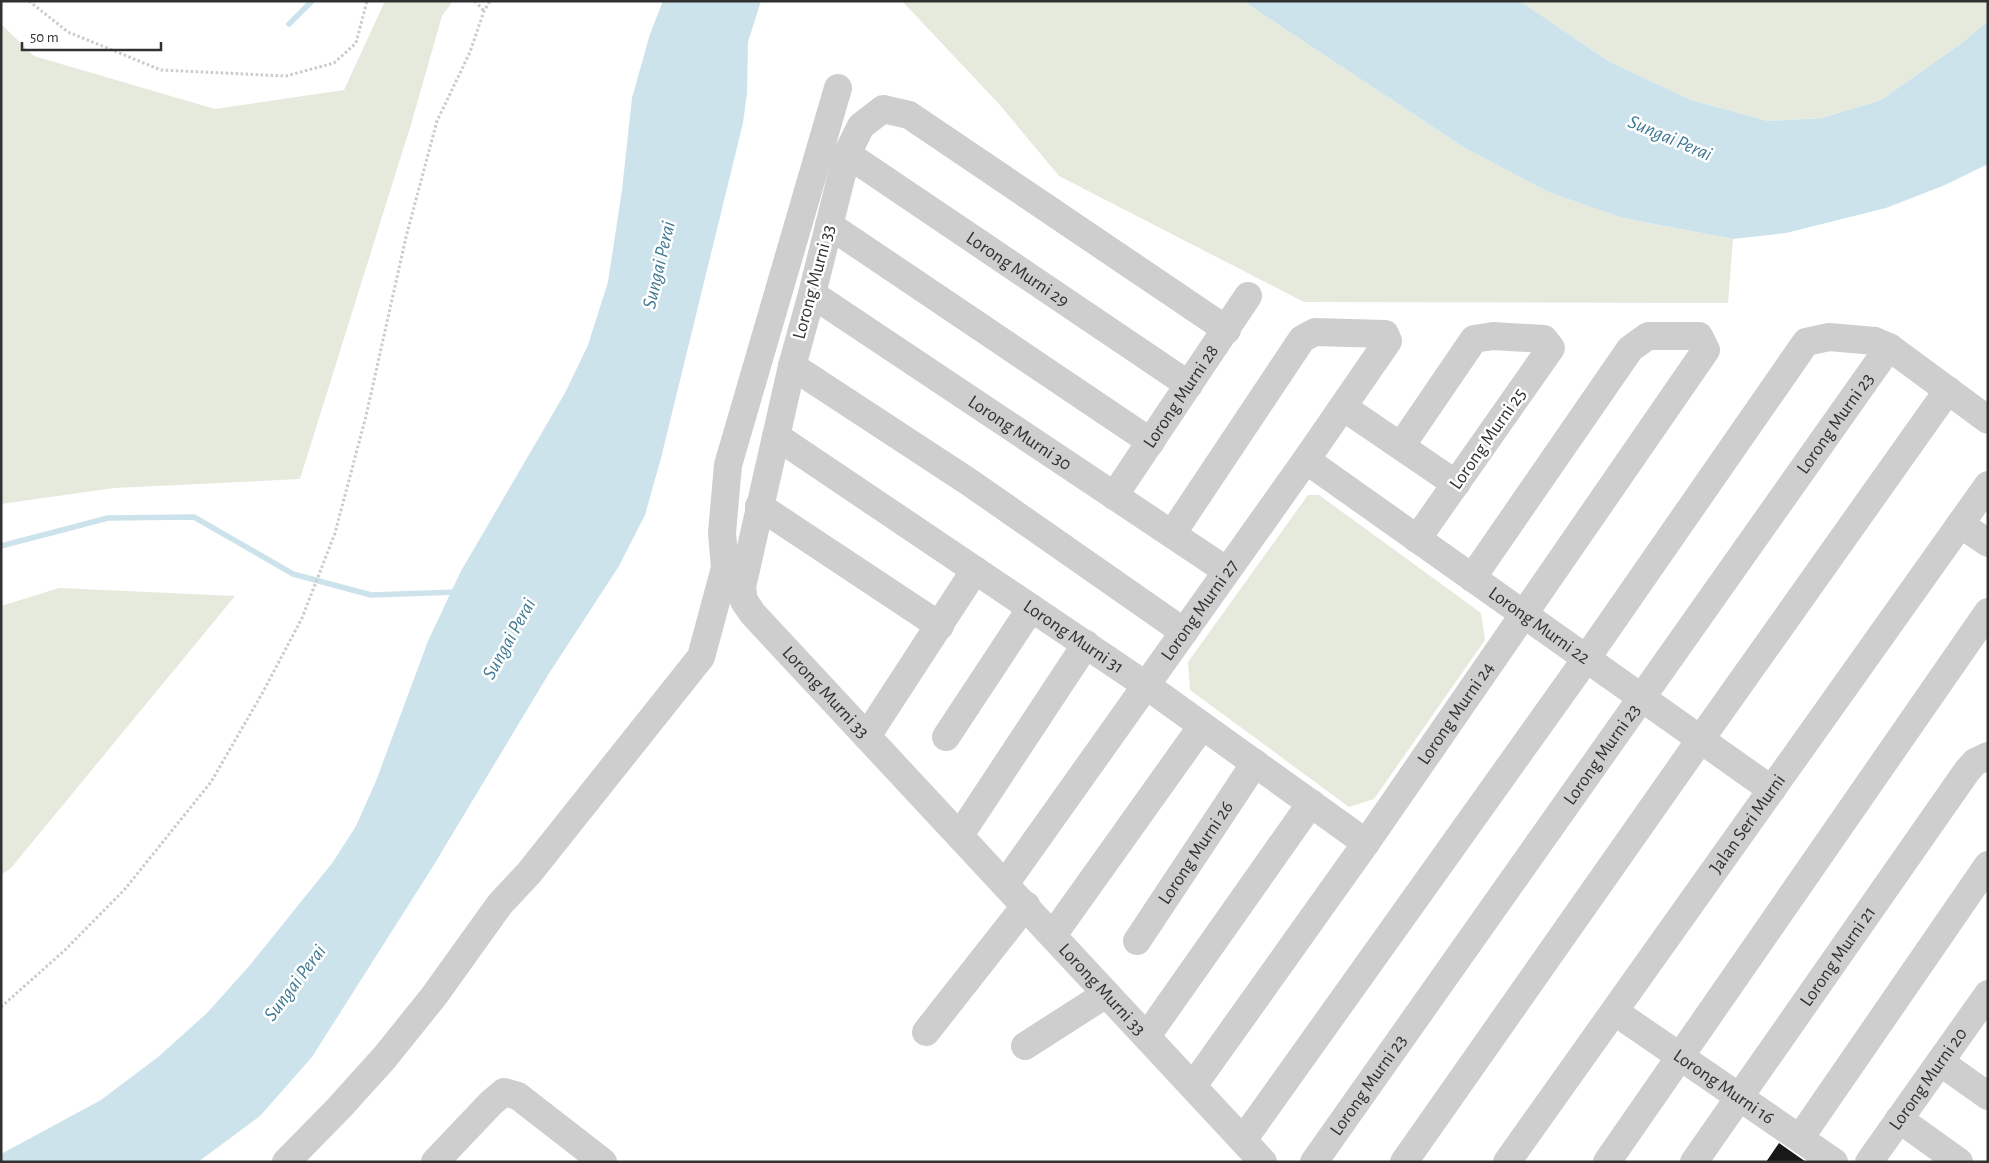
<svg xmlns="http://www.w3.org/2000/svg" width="1989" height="1163" font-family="'Alegreya Sans',sans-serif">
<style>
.green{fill:#e5eadd}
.water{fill:#cde3ec}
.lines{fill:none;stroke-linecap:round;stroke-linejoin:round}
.stream{stroke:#cde3ec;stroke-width:5.5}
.building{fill:#181818}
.path{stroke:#cbcbcb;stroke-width:3;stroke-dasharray:2.5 2.5;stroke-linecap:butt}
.minor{stroke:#cecece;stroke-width:28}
.labels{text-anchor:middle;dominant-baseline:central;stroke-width:5;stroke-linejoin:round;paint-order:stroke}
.street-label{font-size:19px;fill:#313131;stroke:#fff}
.water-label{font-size:20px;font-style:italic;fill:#407992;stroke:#fff}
</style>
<rect width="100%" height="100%" fill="#fff"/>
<g class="green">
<polygon points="385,1 453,1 442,16 412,121 300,479 114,488 1,504 1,24 34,56 215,109 344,90"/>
<polygon points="902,1 1243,1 1463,147 1548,192 1623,218 1733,239 1728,303 1304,302 1059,176 999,104"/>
<polygon points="1520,1 1988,1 1988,21 1963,42 1881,100 1822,118 1768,121 1691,100 1610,62"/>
<polygon points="1308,495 1319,495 1481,613 1485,640 1374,799 1349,807 1190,690 1188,662"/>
<polygon points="59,588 235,596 11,868 1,875 1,606"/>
</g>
<g class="water">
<polygon points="663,1 761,1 748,42 747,93 743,123 661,458 645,515 619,566 548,675 432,868 312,1057 260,1116 198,1162 1,1162 1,1154 101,1100 158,1057 207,1013 250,965 333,862 356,826 376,781 428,641 461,571 565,393 588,345 608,282 622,190 632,98 650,34"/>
<polygon points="1243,1 1520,1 1610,62 1691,100 1768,121 1822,118 1881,100 1963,42 1988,21 1988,164 1945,185 1886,208 1786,233 1733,239 1623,218 1548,192 1463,147"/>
</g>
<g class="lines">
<g class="stream">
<polyline points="289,24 312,1"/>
<polyline points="1,546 108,518 194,517 293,574 371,595 458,592"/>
</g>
</g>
<polygon class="building" points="1779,1143 1806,1162 1766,1162"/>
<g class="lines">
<g class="path">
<polyline points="29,1 68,32 161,70 286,76 334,63 356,43 367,1"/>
<polyline points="475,1 484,11"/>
<polyline points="1,1007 65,950 125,889 211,782 263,692 302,618 335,533 366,416 406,237 437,121 470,52 484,11 490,1"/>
</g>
<g class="minor">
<path id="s1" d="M847,154L1189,385"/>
<polyline points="829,225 1151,442"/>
<path id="s2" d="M812,294L1227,571"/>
<path id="s3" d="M1227,330L909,115L883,109L861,126L847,154L812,294L792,366L742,587L744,601L753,614L1263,1162"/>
<polyline points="792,366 969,482 1184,632"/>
<polyline points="1343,407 1456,484"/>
<path id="s4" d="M776,436L1147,686L1366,843"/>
<polyline points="1401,446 1474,339 1493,336 1544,339 1551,348 1417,539"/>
<path id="s5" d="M1306,460L1772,790"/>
<path id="s6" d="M1114,496L1248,296"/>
<polyline points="759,506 940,626"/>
<polyline points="1960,524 1988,543"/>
<polyline points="867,736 975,570"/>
<polyline points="946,737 1031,608"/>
<polyline points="960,835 1086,644"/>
<path id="s7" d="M1005,884L1306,460L1388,341L1385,334L1315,332L1302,339L1172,534"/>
<polyline points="1053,935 1202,726"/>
<path id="s8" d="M1137,941L1255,763"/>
<path id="s9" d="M1615,1012L1834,1162"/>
<polyline points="926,1032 1026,905"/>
<polyline points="1147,1036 1311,803"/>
<polyline points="1025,1046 1106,994"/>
<polyline points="1940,1062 1988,1096"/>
<path id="s10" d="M1193,1086L1366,843L1706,350L1699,336H1648L1630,349L1472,578"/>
<polyline points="1899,1119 1959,1162"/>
<polyline points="1800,1138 1988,865"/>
<polyline points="1243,1140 1586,659 1806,342 1829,337 1875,341 1889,347 1988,420"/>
<polyline points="286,1162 339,1108 385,1057 434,996 500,904 529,873 701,657 725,568 722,533 728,465 838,88"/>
<polyline points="435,1162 491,1103 504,1092 518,1096 603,1162"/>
<path id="s11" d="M1314,1162L1889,347"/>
<polyline points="1404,1162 1700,740 1948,390"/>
<path id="s12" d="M1507,1162L1988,485"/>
<polyline points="1607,1162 1988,612"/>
<path id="s13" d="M1694,1162L1967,771L1975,762L1988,756"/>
<path id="s14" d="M1869,1162L1988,994"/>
</g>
</g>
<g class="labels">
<g class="street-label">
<text stroke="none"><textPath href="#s1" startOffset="206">Lorong Murni 29</textPath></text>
<text transform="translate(814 282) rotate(-75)">Lorong Murni 33</text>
<text stroke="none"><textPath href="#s6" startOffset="120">Lorong Murni 28</textPath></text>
<text stroke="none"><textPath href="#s11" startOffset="904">Lorong Murni 23</textPath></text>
<text stroke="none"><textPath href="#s2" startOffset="250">Lorong Murni 30</textPath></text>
<text transform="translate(1488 439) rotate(-55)">Lorong Murni 25</text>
<text stroke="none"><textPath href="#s7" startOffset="336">Lorong Murni 27</textPath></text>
<text stroke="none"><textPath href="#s5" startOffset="286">Lorong Murni 22</textPath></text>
<text stroke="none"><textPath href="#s4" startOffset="359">Lorong Murni 31</textPath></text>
<text stroke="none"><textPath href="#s3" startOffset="1052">Lorong Murni 33</textPath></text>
<text stroke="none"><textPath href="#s10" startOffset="456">Lorong Murni 24</textPath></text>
<text stroke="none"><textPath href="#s11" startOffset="499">Lorong Murni 23</textPath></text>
<text stroke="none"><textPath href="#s12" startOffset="415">Jalan Seri Murni</textPath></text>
<text stroke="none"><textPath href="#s8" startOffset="106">Lorong Murni 26</textPath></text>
<text stroke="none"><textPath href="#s13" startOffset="251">Lorong Murni 21</textPath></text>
<text stroke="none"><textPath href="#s3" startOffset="1458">Lorong Murni 33</textPath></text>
<text stroke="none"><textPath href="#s14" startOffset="102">Lorong Murni 20</textPath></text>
<text stroke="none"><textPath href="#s11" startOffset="94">Lorong Murni 23</textPath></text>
<text stroke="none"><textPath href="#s9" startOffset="132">Lorong Murni 16</textPath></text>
</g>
<g class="water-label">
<text transform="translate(1670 138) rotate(23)">Sungai Perai</text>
<text transform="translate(659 265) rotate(-77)">Sungai Perai</text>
<text transform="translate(509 639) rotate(-61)">Sungai Perai</text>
<text transform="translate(295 983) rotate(-53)">Sungai Perai</text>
</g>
</g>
<rect width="1989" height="1163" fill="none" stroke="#313131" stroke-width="5"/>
<path d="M22 42v8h139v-8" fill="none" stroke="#313131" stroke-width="2.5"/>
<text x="30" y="42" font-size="15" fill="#313131" stroke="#ffffff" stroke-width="4" paint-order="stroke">50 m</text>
</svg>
